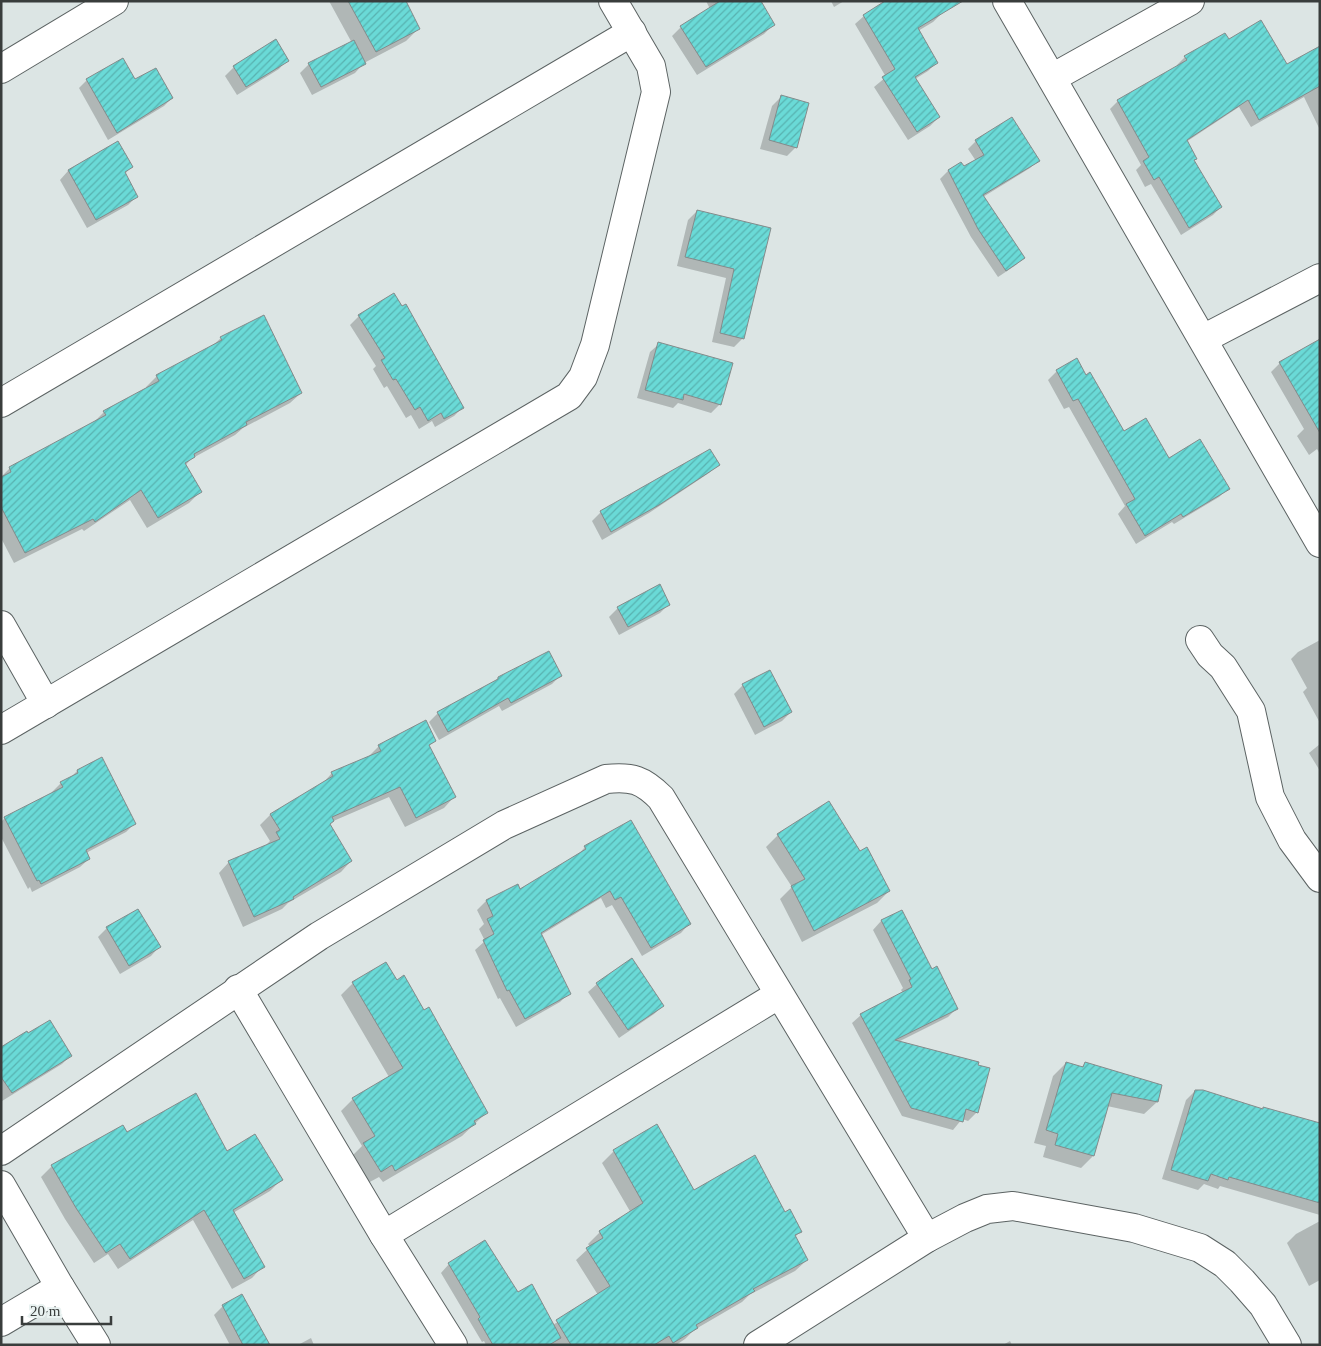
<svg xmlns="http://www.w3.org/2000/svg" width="1321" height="1346" font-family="'Times New Roman',serif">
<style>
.shadow{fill:#0003}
.building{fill:url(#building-hatch);stroke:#848b8b}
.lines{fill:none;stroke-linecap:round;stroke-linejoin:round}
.minor-casing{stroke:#5c6363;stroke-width:30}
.minor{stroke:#fff;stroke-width:28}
</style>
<defs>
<pattern id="building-hatch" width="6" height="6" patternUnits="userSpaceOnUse" patternTransform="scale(1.25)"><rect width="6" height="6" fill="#6adad7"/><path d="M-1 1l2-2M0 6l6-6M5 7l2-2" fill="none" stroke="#58b2b0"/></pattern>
</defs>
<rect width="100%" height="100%" fill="#dce5e4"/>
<g class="shadow">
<polygon points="329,1 404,1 419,28 406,41 364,63 355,73 312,95 300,73 309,64 352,43"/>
<polygon points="706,1 759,1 773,25 764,34 697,75 672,36 681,27 710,9"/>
<polygon points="831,1 844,1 834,7"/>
<polygon points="942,13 933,22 918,31 936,63 928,71 915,79 939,117 930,126 908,140 874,87 886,77 855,24 864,16"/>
<polygon points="1228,41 1286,65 1320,47 1320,130 1304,97 1251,127 1239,107 1186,142 1193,161 1221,207 1213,215 1181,235 1151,184 1145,187 1136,170 1141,165 1110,109 1118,101 1178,67 1177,65 1185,57"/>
<polygon points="287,60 279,69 237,95 225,76 234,67"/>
<polygon points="87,80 135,81 172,98 164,106 108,140 79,88"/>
<polygon points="781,97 796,147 787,156 760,149 772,106"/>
<polygon points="976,141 1038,161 1030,168 983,197 1024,257 1016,265 998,277 971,237 940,179 948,171 961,164 963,168 976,161 968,149"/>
<polygon points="118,142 131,167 125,174 137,196 128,205 87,228 60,180 68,171"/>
<polygon points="697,211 769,229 743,338 734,347 712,342 726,278 677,266 688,220"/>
<polygon points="394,295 463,407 454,416 435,427 432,421 419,429 411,415 406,418 387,386 384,388 373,369 376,366 350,325 359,316"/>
<polygon points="221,338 301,393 290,403 243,428 235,435 191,459 185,466 200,492 189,503 147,528 130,500 84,531 82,529 14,563 1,538 1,477 10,468 94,422 104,412 147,389 146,387 157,376 211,347"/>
<polygon points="1320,340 1320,454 1317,449 1309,455 1297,436 1304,429 1271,372 1280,363"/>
<polygon points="659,344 720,404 711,413 678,403 673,408 637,398 650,352"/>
<polygon points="1057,371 1123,433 1168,459 1228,489 1219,497 1174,524 1172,522 1136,544 1118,514 1125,506 1069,407 1064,409 1048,380"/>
<polygon points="710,451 718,465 709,473 649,513 602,540 592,521 601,512"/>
<polygon points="669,604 660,613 619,635 609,617 618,608"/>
<polygon points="1320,640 1320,723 1303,692 1307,688 1291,659 1298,652"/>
<polygon points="560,676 552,684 502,711 499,706 439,740 429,722 438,713 495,682 498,678"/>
<polygon points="743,685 791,712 782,721 755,735 734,694"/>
<polygon points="435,741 428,747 454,797 444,808 405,827 389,797 331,822 329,825 351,861 341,872 288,903 282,909 243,927 219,873 229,862 268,845 267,844 270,841 260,825 270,815 322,784 332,773 368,757 379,746"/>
<polygon points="1320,744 1320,771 1309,753"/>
<polygon points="77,771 135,823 126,832 86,853 89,859 80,867 32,892 30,887 28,889 1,837 1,822 5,818 53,793 52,792 61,783 70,778"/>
<polygon points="829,803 859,852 889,891 877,903 802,942 780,899 792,887 766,847 778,835"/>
<polygon points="585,847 689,924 681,933 642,956 612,905 606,908 601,898 541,935 569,993 560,1002 516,1027 500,998 498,999 475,950 485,941 479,929 484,924 477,910 486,901 518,886 520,890 577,856"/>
<polygon points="901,911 931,971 957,1008 948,1017 898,1042 977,1112 968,1121 962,1119 953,1130 902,1116 852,1023 861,1015 903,993 901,990 903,988 873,930 881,921"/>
<polygon points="107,928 159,947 151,956 120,974 98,937"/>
<polygon points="353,983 487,1112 462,1136 383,1182 379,1177 368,1183 352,1156 362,1146 341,1111 353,1099 389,1077 341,995"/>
<polygon points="597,984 663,1006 654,1014 619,1038 588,992"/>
<polygon points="1,1049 71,1055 62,1064 2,1101"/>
<polygon points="1066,1063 1081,1068 1085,1063 1157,1102 1144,1114 1107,1106 1093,1156 1081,1168 1043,1157 1046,1146 1034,1143 1053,1076"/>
<polygon points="1195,1091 1320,1125 1320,1215 1220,1186 1218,1189 1204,1184 1198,1190 1162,1179 1186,1100"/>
<polygon points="656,1126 694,1192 784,1214 800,1232 795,1237 807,1260 795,1271 749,1295 742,1302 694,1330 685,1339 676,1345 486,1345 484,1341 482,1342 441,1273 449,1264 517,1294 553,1325 598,1295 576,1260 590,1247 588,1244 600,1232 631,1213 602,1163 613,1152"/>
<polygon points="127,1133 281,1180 270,1191 233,1213 263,1266 252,1278 232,1289 193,1220 118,1269 108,1254 94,1263 65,1219 41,1177 52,1166"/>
<polygon points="1320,1221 1320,1280 1309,1286 1287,1243 1296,1234"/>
<polygon points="223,1306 259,1345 230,1345 214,1315"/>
<polygon points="311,1338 314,1345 298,1345"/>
<polygon points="1010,1341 1012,1345 1003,1345"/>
</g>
<g class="building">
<polygon points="348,1 406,1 420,29 376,52"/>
<polygon points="720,1 761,1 775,25 706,67 680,26"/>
<polygon points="885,1 963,1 918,28 938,63 915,77 940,117 917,132 882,77 895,69 863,15"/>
<polygon points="1261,20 1287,64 1320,46 1320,86 1259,120 1248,100 1187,140 1197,159 1194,160 1222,207 1189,228 1159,177 1154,180 1143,161 1149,157 1117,100 1187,60 1184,56 1225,33 1229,39"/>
<polygon points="276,39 289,61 246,87 233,66"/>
<polygon points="354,40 366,64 321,87 308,63"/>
<polygon points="123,58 135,79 156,68 173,98 117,133 86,79"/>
<polygon points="781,95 809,103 797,148 769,140"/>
<polygon points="1012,117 1040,161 983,195 1025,258 1006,271 978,229 948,170 961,162 964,166 984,155 975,140"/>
<polygon points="118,141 133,167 125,172 138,197 96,220 68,170"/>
<polygon points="697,210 771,228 744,339 720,333 734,269 685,257"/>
<polygon points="394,293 402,306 406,304 464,408 444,419 441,413 428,421 420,407 415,410 396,379 393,380 381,360 385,358 358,315"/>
<polygon points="264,315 302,393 246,422 247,425 194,454 195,457 185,463 202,492 158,518 141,490 95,522 93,519 25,553 1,507 1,477 11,472 9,467 106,415 103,411 159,381 156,375 222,340 220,337"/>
<polygon points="1320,339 1320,433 1279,362"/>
<polygon points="658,342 733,363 721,405 684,394 683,400 645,390"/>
<polygon points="1077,358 1086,375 1090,372 1124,431 1146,418 1169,458 1200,439 1230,489 1183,517 1181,514 1145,536 1126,504 1135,499 1078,399 1073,401 1056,370"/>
<polygon points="710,449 720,465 659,505 611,532 600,511"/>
<polygon points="660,584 670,605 628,627 617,607"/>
<polygon points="549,651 562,676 511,703 508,698 448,732 437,712 498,679 498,677"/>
<polygon points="770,670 792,712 764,727 742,684"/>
<polygon points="426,720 436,741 429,745 456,797 416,818 400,787 332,817 334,821 330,824 352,861 293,897 294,899 254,917 228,861 280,839 276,832 280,830 270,814 333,776 331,772 381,751 378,745"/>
<polygon points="102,757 136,824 86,850 90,859 41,884 39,880 37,881 4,817 63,787 60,782 78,773 77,770"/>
<polygon points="829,801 860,851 867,847 890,891 814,931 791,886 805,879 777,834"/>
<polygon points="631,820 691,924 651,948 621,897 615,900 610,891 541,933 571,994 525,1019 509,990 507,991 483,940 494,934 487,919 493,916 486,900 518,884 520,889 586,849 584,846"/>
<polygon points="138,909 161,947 129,966 106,927"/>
<polygon points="902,910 932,969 937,966 958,1009 895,1040 979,1062 978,1065 990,1068 978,1113 966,1109 963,1122 911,1108 860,1014 912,987 909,980 911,979 881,920"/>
<polygon points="632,958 664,1006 628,1030 596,983"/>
<polygon points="386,962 397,980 404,975 424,1010 429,1007 488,1113 474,1121 476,1124 395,1171 392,1165 381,1172 363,1143 375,1136 352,1098 403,1068 352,982"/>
<polygon points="50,1020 72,1056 12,1093 1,1077 1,1047 27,1031 28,1033"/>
<polygon points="1066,1062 1083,1067 1085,1062 1162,1085 1158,1102 1112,1093 1094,1156 1055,1145 1058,1134 1046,1130"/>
<polygon points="1195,1090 1203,1090 1263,1109 1263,1107 1320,1123 1320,1203 1229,1177 1228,1180 1211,1174 1208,1181 1171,1170"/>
<polygon points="196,1093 227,1151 255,1134 283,1180 233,1210 265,1267 244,1279 204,1210 130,1259 120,1244 106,1253 76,1208 51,1165 123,1125 127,1132"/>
<polygon points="657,1124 694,1190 755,1155 785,1212 790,1209 802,1232 795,1235 808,1260 753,1289 755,1291 696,1325 698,1328 673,1343 669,1336 654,1345 571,1345 556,1320 610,1286 586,1248 603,1238 599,1231 643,1203 613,1150"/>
<polygon points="485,1240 518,1292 532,1284 561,1338 549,1345 493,1345 478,1319 480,1317 448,1263"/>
<polygon points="242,1294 270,1345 243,1345 222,1305"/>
</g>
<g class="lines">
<defs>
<g id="minor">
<polyline points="1007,1 1320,543"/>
<polyline points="1,69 114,1"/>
<polyline points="1052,78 1190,1"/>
<polyline points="1203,339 1320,278"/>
<polyline points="1,403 632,32"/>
<polyline points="1,625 46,704"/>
<polyline points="1200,640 1210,655 1223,667 1251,711 1270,797 1292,840 1320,878"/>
<polyline points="1,730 569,396 583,377 595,345 656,92 651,66 613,1"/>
<polyline points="238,989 384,1235 453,1345"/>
<path d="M1,1151L319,936L504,825L606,779C632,776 643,780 661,798L927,1238"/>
<polyline points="1,1185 60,1287 96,1345"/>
<polyline points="384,1235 778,995"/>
<polyline points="1,1322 60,1287"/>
<polyline points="758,1345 927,1238 965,1218 987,1209 1013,1206 1134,1228 1200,1248 1225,1264 1242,1281 1263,1305 1287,1345"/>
</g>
</defs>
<use href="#minor" class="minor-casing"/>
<use href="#minor" class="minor"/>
</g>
<rect width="1321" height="1346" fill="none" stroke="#393d3c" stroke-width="5"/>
<path d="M22 1316v8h89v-8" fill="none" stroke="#393d3c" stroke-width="2.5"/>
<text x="30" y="1316" font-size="15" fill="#393d3c" stroke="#e9f2f1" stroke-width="4" paint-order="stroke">20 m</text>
</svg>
